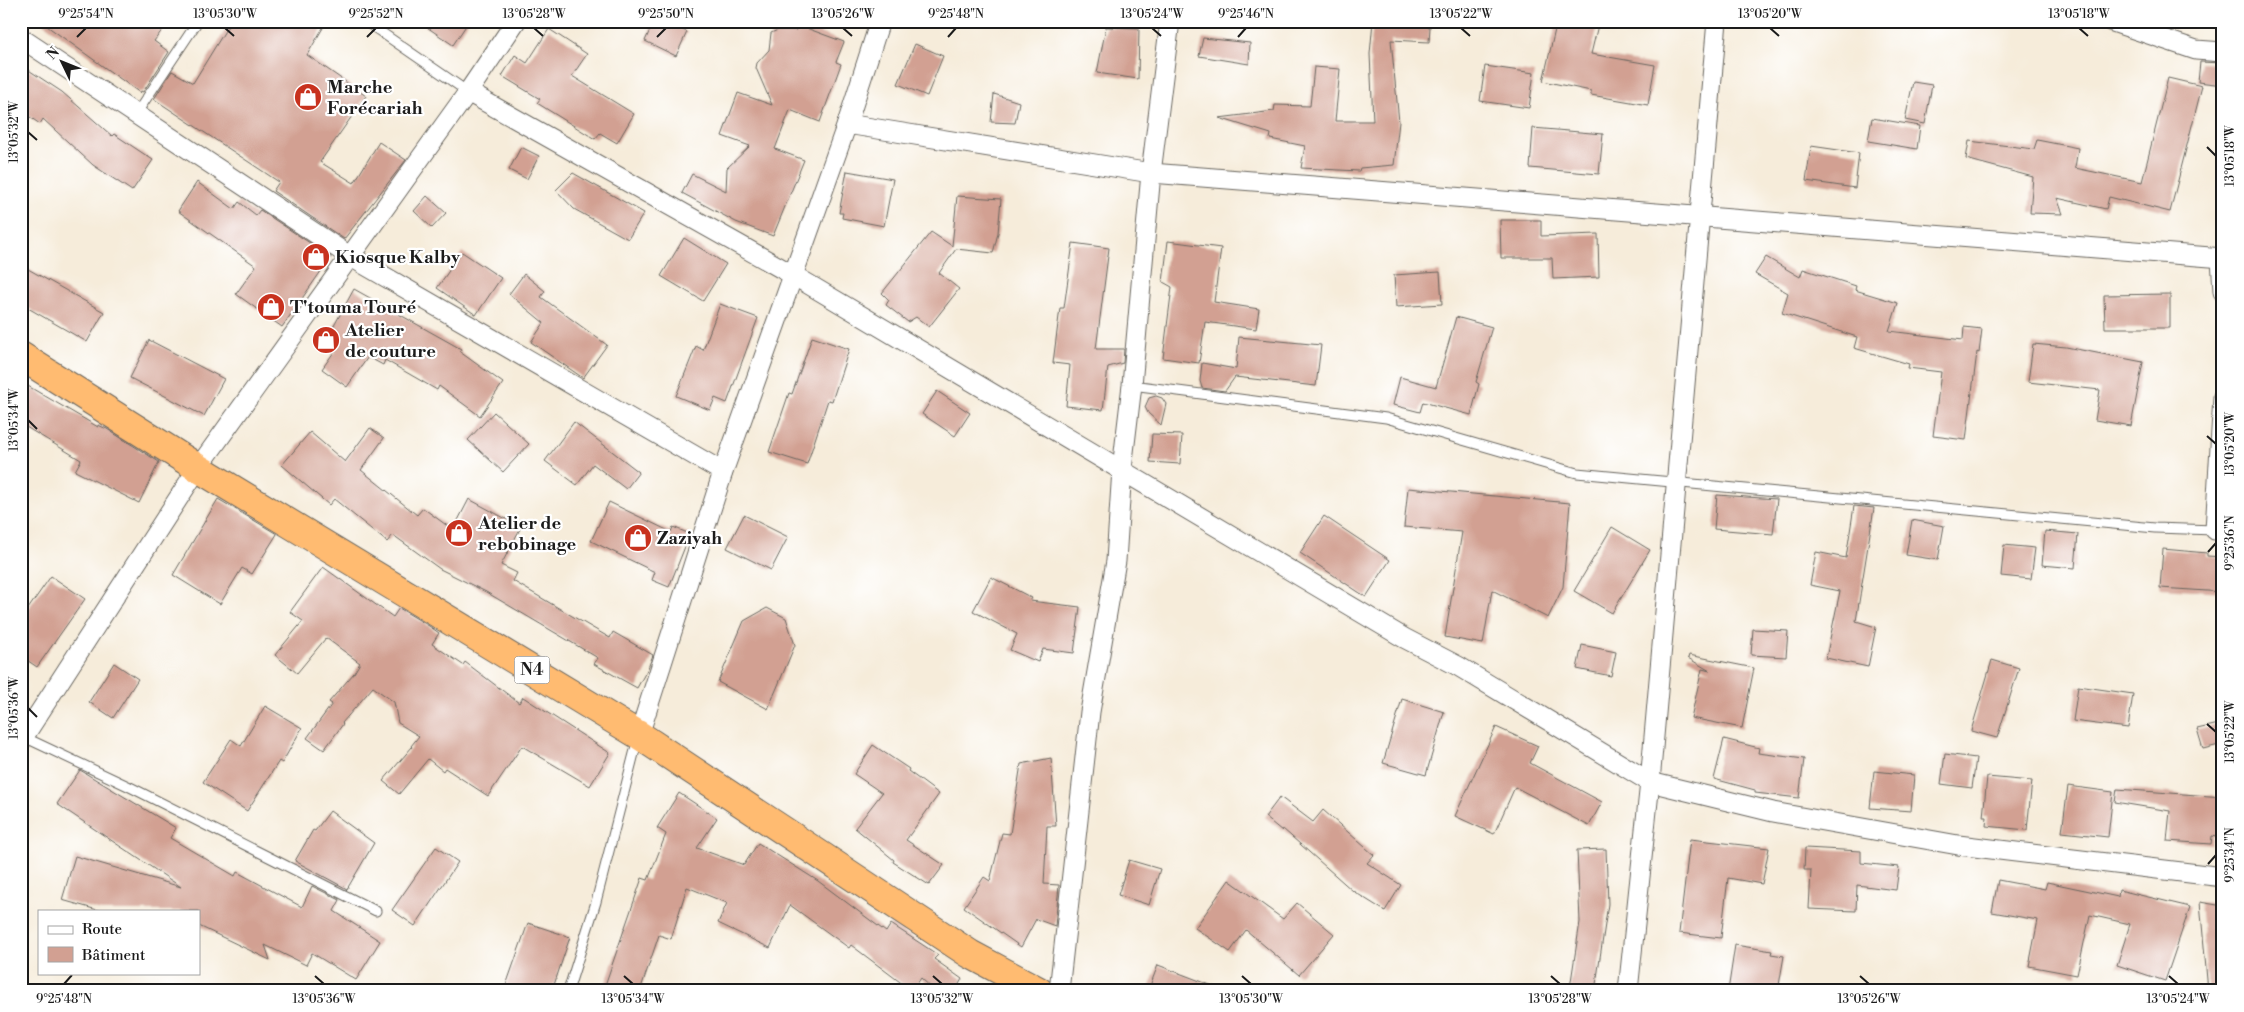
<svg xmlns="http://www.w3.org/2000/svg" width="2244" height="1012" font-family="'Libre Bodoni',serif">
<style>
.building{fill:#d2a092}
.lines{fill:none;stroke-linecap:round;stroke-linejoin:round}
.service-casing{stroke:#68655e;stroke-width:11}
.minor-casing{stroke:#68655e;stroke-width:21}
.trunk-casing{stroke:#68655e;stroke-width:30}
.service{stroke:#fff;stroke-width:9}
.minor{stroke:#fff;stroke-width:19}
.trunk{stroke:#ffbb71;stroke-width:28}
.ticks{fill:none;stroke:#1c1c1c;stroke-width:2}
.labels{text-anchor:middle;dominant-baseline:central;stroke-width:4.5;stroke-linejoin:round;paint-order:stroke}
.shield{fill:#fff;stroke:#606060;stroke-width:1}
.shield-label{font-size:16px;font-weight:bold;fill:#1c1c1c}
.poi-label{font-size:18px;font-weight:bold;fill:#1c1c1c;stroke:#fff;text-anchor:start}
.neatline{fill:none;stroke:#1c1c1c;stroke-width:2}
.ticks-label{font-size:12px;text-anchor:middle;fill:#1c1c1c}
</style>
<rect width="100%" height="100%" fill="#fff"/>
<filter id="ink" filterUnits="userSpaceOnUse"><feTurbulence type="fractalNoise" baseFrequency=".02" numOctaves="2"/><feDisplacementMap in="SourceGraphic" scale="10" xChannelSelector="R" yChannelSelector="G"/><feConvolveMatrix kernelMatrix="1 2 1 2 8 2 1 2 1" color-interpolation-filters="sRGB"/></filter>
<filter id="wash" filterUnits="userSpaceOnUse"><feTurbulence type="fractalNoise" baseFrequency=".0096" numOctaves="4" result="noise"/><feDisplacementMap in="SourceGraphic" scale="20" xChannelSelector="R" yChannelSelector="G"/><feGaussianBlur stdDeviation="1.12" result="paint"/><feColorMatrix in="noise" values="0 0 0 0 0 0 0 0 0 0 0 0 0 0 0 0 0 1.4 0 .05"/><feComposite in="paint" operator="in"/></filter>
<g filter="url(#wash)">
<rect width="100%" height="100%" fill="#f6ecda"/>
<g id="blocks">
<g class="building">
<polygon points="40,21 169,21 154,41 169,52 143,92 141,91 140,93"/>
<polygon points="231,21 327,21 307,55 366,96 320,162 354,183 379,142 406,160 344,239 273,191 279,182 154,99 172,71 193,83"/>
<polygon points="418,21 469,21 453,45"/>
<polygon points="654,21 664,21 687,32 676,56 645,41"/>
<polygon points="1373,21 1430,27 1429,42 1391,40 1399,122 1394,165 1360,168 1359,171 1301,168 1305,146 1270,139 1271,134 1219,118 1274,111 1275,105 1310,106 1314,67 1340,69 1335,121 1373,121 1370,54"/>
<polygon points="1557,21 1582,21 1598,25 1591,54 1655,65 1648,105 1591,95 1591,91 1543,81"/>
<polygon points="798,25 844,42 836,62 841,64 820,122 790,110 775,149 804,160 773,236 736,222 682,193 692,174 726,191 727,168 750,146 722,136 738,93 772,105 756,68 757,63 769,50 771,33 778,30 796,30"/>
<polygon points="1106,27 1139,28 1138,79 1097,73"/>
<polygon points="549,29 587,54 572,76 634,114 617,143 600,133 595,139 537,103 540,99 502,76 515,55 527,63"/>
<polygon points="1203,38 1250,43 1249,64 1199,56"/>
<polygon points="915,44 943,56 927,96 898,84"/>
<polygon points="2200,62 2223,63 2223,85 2198,82"/>
<polygon points="21,65 62,92 112,136 114,134 153,160 132,191 93,165 43,119 40,124 21,111"/>
<polygon points="1485,66 1534,73 1529,108 1480,101"/>
<polygon points="2168,78 2202,86 2170,212 2109,197 2106,209 2057,198 2063,214 2030,213 2033,177 1966,159 1969,141 2034,149 2037,140 2078,148 2075,168 2142,182"/>
<polygon points="1913,82 1932,85 1925,124 1905,120"/>
<polygon points="994,94 1019,102 1015,123 991,122"/>
<polygon points="1872,118 1920,126 1917,149 1868,141"/>
<polygon points="1533,128 1603,134 1599,174 1530,168"/>
<polygon points="1811,146 1859,153 1855,188 1806,181"/>
<polygon points="521,147 539,156 527,179 509,170"/>
<polygon points="847,171 893,179 884,226 842,218 843,213 839,213"/>
<polygon points="573,173 644,213 628,239 574,209 556,190"/>
<polygon points="197,182 234,209 239,202 256,215 260,210 331,257 282,327 236,294 256,266 178,211"/>
<polygon points="427,196 446,213 432,228 414,211"/>
<polygon points="957,196 1001,199 998,233 993,253 956,249 939,273 959,289 929,327 916,317 908,322 886,305 889,300 882,293 931,232 952,246"/>
<polygon points="1500,220 1541,220 1541,236 1598,234 1599,277 1553,279 1552,258 1501,258"/>
<polygon points="684,238 726,264 703,301 661,276"/>
<polygon points="1168,241 1221,248 1214,302 1259,309 1256,329 1205,322 1199,363 1163,358 1172,287 1163,282"/>
<polygon points="1073,243 1109,248 1096,349 1124,349 1123,363 1108,367 1103,410 1066,406 1070,365 1053,363 1060,308 1064,308"/>
<polygon points="462,252 501,278 476,315 437,288"/>
<polygon points="1766,257 1800,277 1803,269 1856,286 1855,290 1898,303 1889,331 1963,340 1964,327 1982,329 1979,353 1977,352 1966,440 1933,436 1941,372 1908,368 1909,364 1854,348 1857,337 1782,313 1788,293 1755,274"/>
<polygon points="21,265 104,312 87,342 21,304"/>
<polygon points="1440,272 1442,304 1396,307 1394,275"/>
<polygon points="524,274 545,291 541,297 607,345 583,378 531,342 544,323 509,294"/>
<polygon points="354,289 461,349 460,352 503,383 480,416 439,386 437,390 385,360 383,365 368,357 347,387 322,369 341,342 329,335"/>
<polygon points="2170,294 2170,328 2105,328 2104,295"/>
<polygon points="720,304 758,318 727,403 715,398 710,410 676,396 696,346 703,350"/>
<polygon points="1456,317 1492,327 1476,382 1479,384 1471,415 1423,402 1420,412 1393,405 1400,377 1436,387"/>
<polygon points="812,337 849,349 832,401 828,400 807,464 769,452 789,393 792,394"/>
<polygon points="1239,337 1321,345 1316,386 1235,377 1225,391 1202,388 1200,381 1202,363 1236,369"/>
<polygon points="149,340 224,379 204,416 130,378"/>
<polygon points="2033,344 2066,347 2143,362 2131,426 2095,420 2100,390 2028,382"/>
<polygon points="21,382 98,427 98,425 107,429 159,462 139,503 75,471 81,460 21,424"/>
<polygon points="937,391 970,413 955,436 922,414"/>
<polygon points="1156,396 1162,398 1166,404 1161,425 1148,413 1145,407 1149,398"/>
<polygon points="494,412 529,444 503,472 468,440"/>
<polygon points="574,422 639,472 626,489 593,464 577,485 545,461"/>
<polygon points="370,428 384,438 361,470 417,515 423,508 453,530 469,499 521,527 501,565 517,573 513,581 560,609 610,638 613,632 653,655 648,668 637,688 594,664 598,658 486,592 440,569 393,535 387,542 334,499 329,505 282,465 310,432 345,462"/>
<polygon points="1152,434 1182,435 1180,464 1150,462"/>
<polygon points="1408,488 1570,503 1563,587 1548,618 1492,590 1483,644 1445,637 1462,532 1404,527"/>
<polygon points="1717,495 1777,499 1773,534 1714,529"/>
<polygon points="218,499 277,534 252,574 242,568 220,604 173,575"/>
<polygon points="609,502 671,532 673,527 690,534 669,587 652,580 655,572 591,541"/>
<polygon points="1854,506 1874,508 1856,621 1876,627 1868,667 1826,658 1840,591 1810,585 1816,552 1846,558"/>
<polygon points="744,515 788,537 771,570 727,548"/>
<polygon points="1324,516 1390,560 1366,597 1300,553"/>
<polygon points="1912,520 1944,526 1938,560 1906,555"/>
<polygon points="1612,527 1650,550 1612,613 1574,591"/>
<polygon points="2045,531 2078,534 2075,568 2042,565"/>
<polygon points="2004,545 2035,548 2031,579 2001,576"/>
<polygon points="2163,549 2207,553 2207,556 2223,557 2223,592 2160,588"/>
<polygon points="323,567 393,617 399,608 429,626 439,633 432,644 463,665 465,662 519,703 523,697 610,753 590,786 522,746 488,796 445,768 443,771 428,759 399,794 383,781 412,747 411,746 419,736 398,723 394,702 373,687 342,723 343,724 324,750 307,738 332,704 329,702 354,673 360,663 326,638 297,673 275,655 303,621 290,612"/>
<polygon points="51,576 85,599 37,667 21,656 21,619"/>
<polygon points="991,577 1032,598 1030,601 1080,607 1074,653 1043,649 1038,662 1010,650 1017,634 973,611"/>
<polygon points="767,608 786,618 795,645 768,709 718,682 744,621"/>
<polygon points="1753,629 1788,631 1786,657 1751,655"/>
<polygon points="1582,645 1616,652 1611,676 1577,669"/>
<polygon points="1689,655 1754,668 1742,728 1691,718 1702,669 1710,671 1688,658"/>
<polygon points="1992,660 2019,668 1997,738 1971,731"/>
<polygon points="114,663 138,679 113,718 89,702"/>
<polygon points="2078,686 2133,694 2128,728 2073,721"/>
<polygon points="1402,699 1444,712 1426,775 1383,763"/>
<polygon points="265,706 302,728 282,763 279,761 247,811 203,782 231,739 241,746"/>
<polygon points="2223,723 2223,744 2203,749 2197,729"/>
<polygon points="1496,727 1538,746 1530,763 1602,802 1589,826 1515,787 1494,834 1455,816"/>
<polygon points="1724,739 1759,748 1758,753 1804,759 1799,798 1755,793 1755,790 1714,779"/>
<polygon points="873,745 909,769 908,771 939,794 906,840 944,865 929,885 893,862 894,860 855,828 882,793 854,774"/>
<polygon points="1945,754 1976,758 1972,788 1941,784"/>
<polygon points="1051,758 1056,826 1047,826 1044,884 1059,885 1055,926 1036,919 1021,947 964,907 984,877 990,881 1002,833 1010,834 1021,764"/>
<polygon points="80,770 176,828 170,838 235,876 237,872 302,907 312,886 340,900 334,911 380,941 356,980 312,953 306,965 265,945 270,960 199,926 199,911 101,911 62,900 75,856 181,887 57,804"/>
<polygon points="1874,771 1914,775 1911,811 1870,808"/>
<polygon points="1987,777 2032,781 2027,830 1986,826 1987,817 1983,817"/>
<polygon points="2068,786 2113,792 2108,837 2062,832"/>
<polygon points="2117,789 2223,797 2223,838 2212,836 2211,844 2167,841 2170,811 2115,802"/>
<polygon points="679,793 717,818 697,848 744,865 758,843 818,881 886,932 891,924 938,955 934,959 962,979 955,991 935,991 921,978 912,991 851,945 849,948 790,905 770,948 718,923 727,903 687,887 671,939 659,935 640,991 603,991 642,878 648,880 666,834 657,828"/>
<polygon points="1280,797 1313,822 1323,810 1374,855 1367,863 1401,885 1385,911 1353,891 1283,829 1282,831 1265,817"/>
<polygon points="330,811 374,843 347,889 295,861 313,830 315,831"/>
<polygon points="1690,839 1769,848 1762,884 1728,878 1721,938 1679,933"/>
<polygon points="436,847 458,862 415,926 392,910"/>
<polygon points="1805,848 1861,851 1861,863 1899,867 1896,890 1857,885 1856,911 1809,909 1811,870 1804,870"/>
<polygon points="1606,849 1608,904 1595,991 1570,988 1580,922 1577,850"/>
<polygon points="1129,860 1160,869 1149,905 1118,895"/>
<polygon points="1229,880 1283,919 1297,903 1334,934 1299,975 1246,930 1230,952 1195,928"/>
<polygon points="1998,880 2045,889 2047,882 2118,897 2119,890 2190,907 2165,981 2117,965 2130,924 2090,915 2077,975 2029,966 2038,920 1992,912"/>
<polygon points="2200,902 2223,906 2223,991 2208,991"/>
<polygon points="528,923 570,937 552,991 504,991"/>
<polygon points="1735,945 1772,951 1771,954 1784,956 1778,991 1728,991"/>
<polygon points="1158,965 1221,989 1221,991 1148,991"/>
</g>
</g>
</g>
<g filter="url(#ink)">
<use href="#blocks" fill-opacity="0" stroke="#68655e" stroke-width="1"/>
<g class="lines">
<defs>
<g id="service">
<polyline points="365,21 468,92"/>
<polyline points="136,114 198,21"/>
<polyline points="1132,385 1386,418 1577,473 2155,528 2215,530"/>
<polyline points="24,737 130,787 376,911"/>
<polyline points="568,991 596,902 638,738"/>
</g>
<g id="minor">
<polyline points="2110,21 2196,50 2223,52"/>
<polyline points="21,38 351,257 723,472"/>
<polyline points="468,92 793,275 1404,638 1458,666 1650,782 1773,812 1958,845 2223,877"/>
<polyline points="847,124 1151,173 2223,258"/>
<polyline points="2221,258 2223,292"/>
<polyline points="2223,397 2215,530 2223,530"/>
<polyline points="639,735 723,472 847,124 880,21"/>
<polyline points="21,741 198,468 468,92 516,21"/>
<polyline points="1059,991 1090,712 1116,561 1122,469 1132,385 1151,173 1170,21"/>
<polyline points="1628,991 1650,782 1717,21"/>
</g>
<polyline id="trunk" points="21,356 198,468 639,735 970,954 1039,991"/>
</defs>
<use href="#service" class="service-casing"/>
<use href="#minor" class="minor-casing"/>
<use href="#trunk" class="trunk-casing"/>
<use href="#service" class="service"/>
<use href="#minor" class="minor"/>
<use href="#trunk" class="trunk"/>
</g>
</g>
<path class="ticks" d="M225,28L234,36M534,28L543,36M843,28L852,36M1152,28L1161,36M1461,28L1470,36M1770,28L1779,36M2079,28L2088,36M77,37L86,28M367,37L376,28M657,37L666,28M948,37L956,28M1238,37L1246,28M28,132L37,140M2207,147L2216,156M28,420L37,429M2207,436L2216,444M2208,552L2216,543M28,708L37,717M2207,724L2216,732M2208,864L2216,855M315,976L324,984M624,976L633,984M933,976L942,984M1242,976L1251,984M1551,976L1560,984M1860,976L1869,984M2169,976L2178,984M64,984L72,975"/>
<defs>
<symbol id="shop-disc" viewBox="-11 -11 22 22"><circle r="9.5" fill="#c8321e" stroke="#fff"/><path d="M-5-2.5h2.3a2.7 3.5 0 0 1 5.4 0H5L5.5 6h-11ZM-1.5-2.5h3a1.5 2.3 0 0 0-3 0Z" fill="#fff"/></symbol>
</defs>
<g fill-rule="evenodd">
<use href="#shop-disc" x="292" y="81" width="32" height="32"/>
<use href="#shop-disc" x="300" y="241" width="32" height="32"/>
<use href="#shop-disc" x="255" y="291" width="32" height="32"/>
<use href="#shop-disc" x="310" y="324" width="32" height="32"/>
<use href="#shop-disc" x="443" y="517" width="32" height="32"/>
<use href="#shop-disc" x="622" y="522" width="32" height="32"/>
</g>
<g class="labels">
<rect class="shield" x="514.5" y="656.5" width="35" height="27" rx="4"/>
<g class="shield-label">
<text x="532" y="670">N4</text>
</g>
<g class="poi-label">
<text x="327" y="87">Marche<tspan x="327" dy="21">Forécariah</tspan></text>
<text x="335" y="257">Kiosque Kalby</text>
<text x="290" y="307">T'touma Touré</text>
<text x="345" y="330">Atelier<tspan x="345" dy="21">de couture</tspan></text>
<text x="478" y="523">Atelier de<tspan x="478" dy="21">rebobinage</tspan></text>
<text x="657" y="538">Zaziyah</text>
</g>
</g>
<rect width="2244" height="1012" fill="none" stroke="#fff" stroke-width="55"/>
<rect x="38" y="910" width="162" height="65" fill="#ffffff" stroke="#a4a4a4"/>
<rect x="48" y="926" width="25" height="8" fill="#ffffff" stroke="#a4a4a4"/>
<text x="82" y="934" font-size="15" fill="#1c1c1c">Route</text>
<rect x="48" y="947" width="25" height="15" fill="#d2a092" stroke="#a4a4a4"/>
<text x="82" y="960" font-size="15" fill="#1c1c1c">Bâtiment</text>
<g transform="translate(62 62) rotate(313)" stroke="#ffffff" stroke-width="4" paint-order="stroke">
<path d="M0-4L9 19L0 12L-9 19Z" fill="#1c1c1c"/>
<text y="-8" font-size="14" font-weight="bold" text-anchor="middle" fill="#1c1c1c">N</text>
</g>
<rect x="28" y="28" width="2188" height="956" class="neatline"/>
<g class="ticks-label">
<text x="86" y="18">9°25'54"N</text>
<text x="225" y="18">13°05'30"W</text>
<text x="376" y="18">9°25'52"N</text>
<text x="534" y="18">13°05'28"W</text>
<text x="666" y="18">9°25'50"N</text>
<text x="843" y="18">13°05'26"W</text>
<text x="956" y="18">9°25'48"N</text>
<text x="1152" y="18">13°05'24"W</text>
<text x="1246" y="18">9°25'46"N</text>
<text x="1461" y="18">13°05'22"W</text>
<text x="1770" y="18">13°05'20"W</text>
<text x="2079" y="18">13°05'18"W</text>
<text transform="translate(14 132) rotate(-90)" y="4">13°05'32"W</text>
<text transform="translate(2230 156) rotate(-90)" y="4">13°05'18"W</text>
<text transform="translate(14 420) rotate(-90)" y="4">13°05'34"W</text>
<text transform="translate(2230 444) rotate(-90)" y="4">13°05'20"W</text>
<text transform="translate(2230 543) rotate(-90)" y="4">9°25'36"N</text>
<text transform="translate(14 708) rotate(-90)" y="4">13°05'36"W</text>
<text transform="translate(2230 732) rotate(-90)" y="4">13°05'22"W</text>
<text transform="translate(2230 855) rotate(-90)" y="4">9°25'34"N</text>
<text x="64" y="1003">9°25'48"N</text>
<text x="324" y="1003">13°05'36"W</text>
<text x="633" y="1003">13°05'34"W</text>
<text x="942" y="1003">13°05'32"W</text>
<text x="1251" y="1003">13°05'30"W</text>
<text x="1560" y="1003">13°05'28"W</text>
<text x="1869" y="1003">13°05'26"W</text>
<text x="2178" y="1003">13°05'24"W</text>
</g>
</svg>
